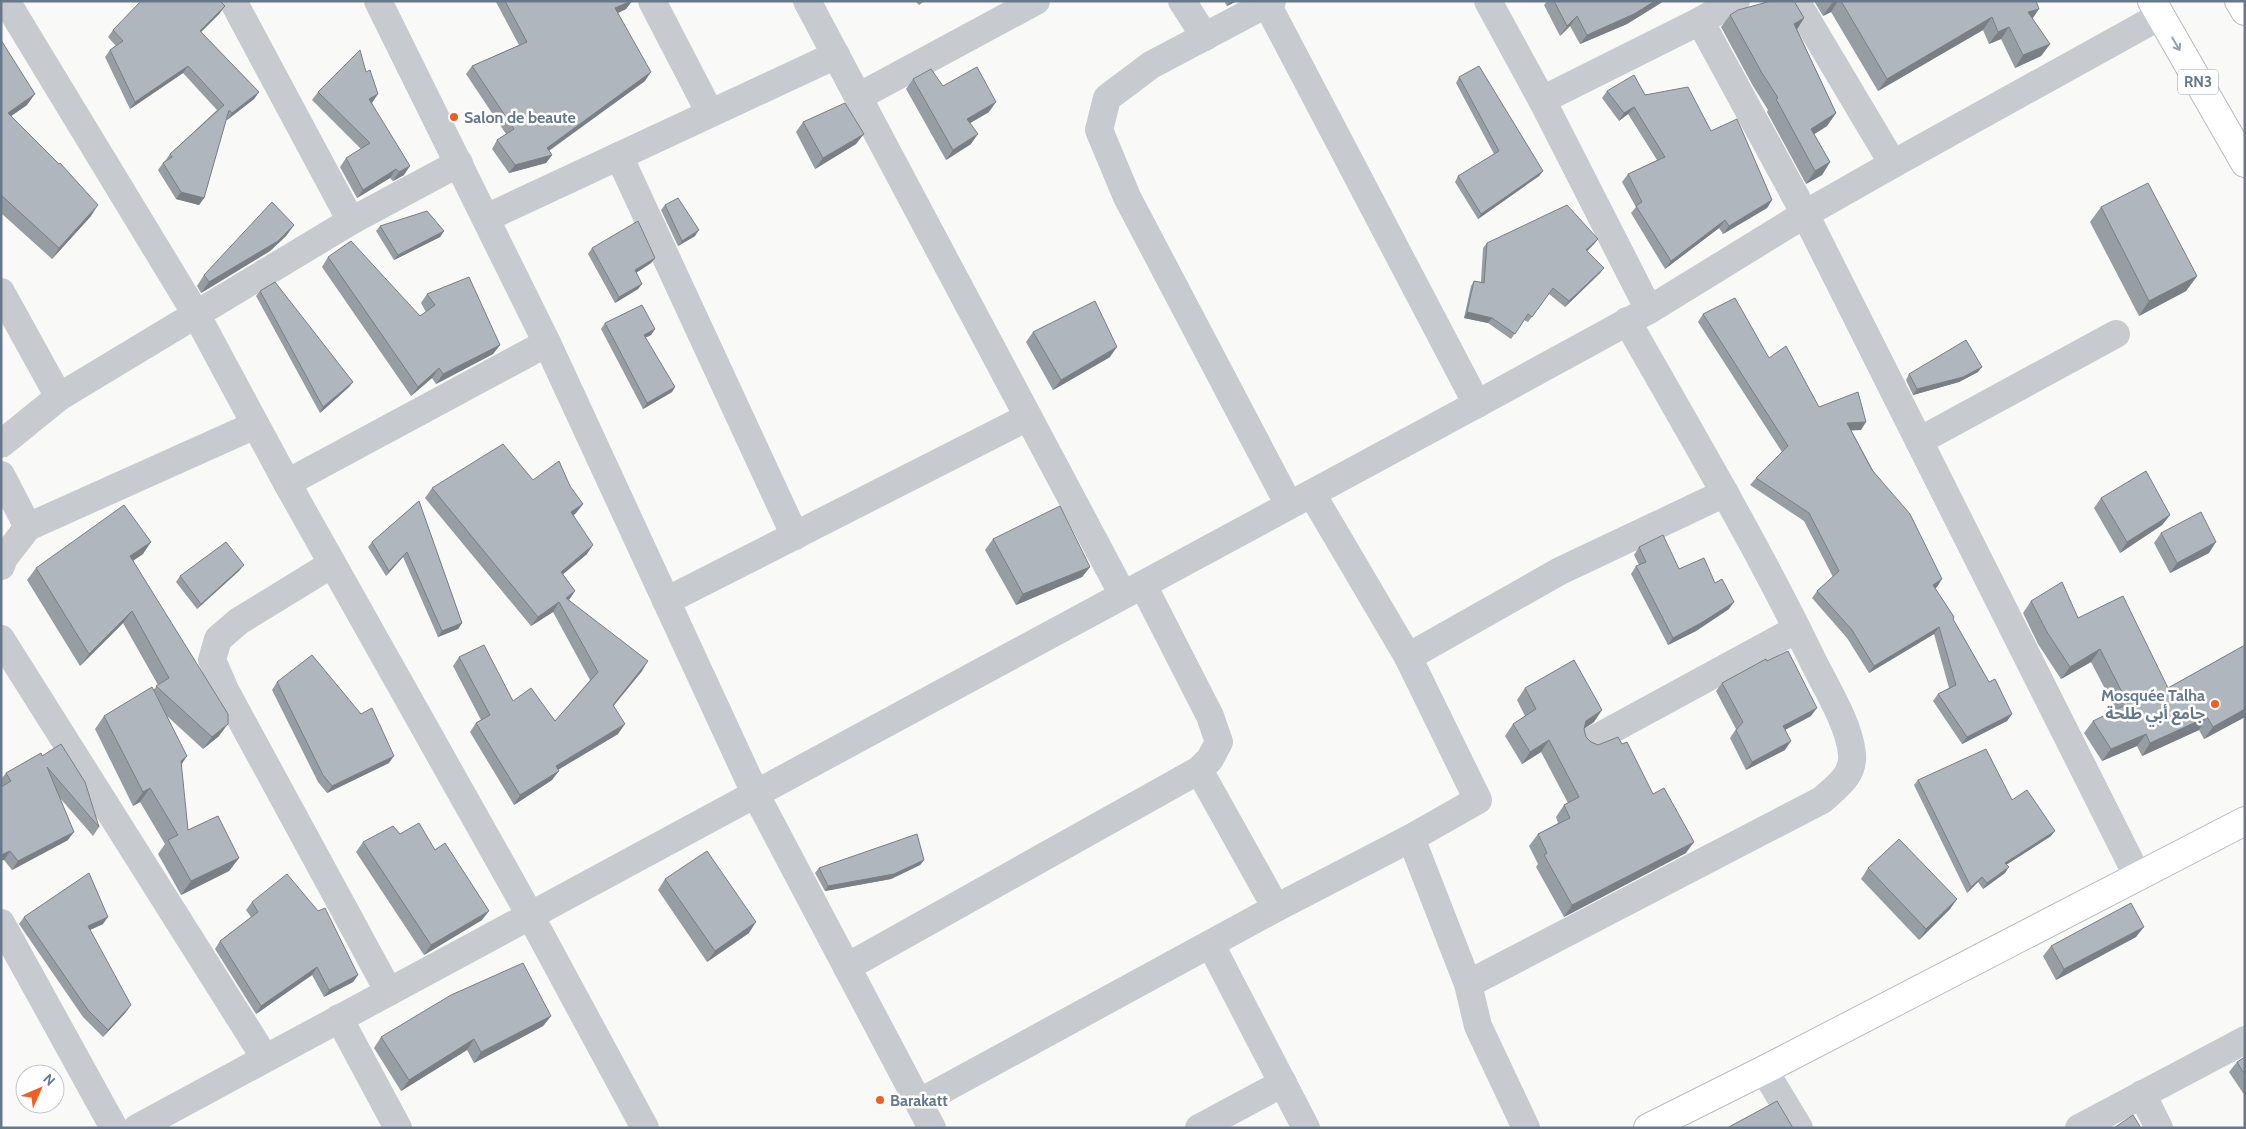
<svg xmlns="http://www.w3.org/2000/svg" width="2246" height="1129" font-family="Cabin,'Noto Sans Arabic',sans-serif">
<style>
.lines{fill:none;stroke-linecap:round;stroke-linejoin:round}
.secondary-casing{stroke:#b9bec3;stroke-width:30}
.trunk-casing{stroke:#b7bbbf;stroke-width:30}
.minor{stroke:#c7cbcf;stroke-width:28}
.secondary{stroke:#fff;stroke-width:28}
.trunk{stroke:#fff;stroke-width:28}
.wall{fill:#969da3}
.shaded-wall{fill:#7a7f85}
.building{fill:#afb6be;stroke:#7a7f85}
.oneway{stroke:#94a0ad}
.poi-dot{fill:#f15f20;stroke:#fff;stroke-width:2}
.labels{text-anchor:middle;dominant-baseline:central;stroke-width:5;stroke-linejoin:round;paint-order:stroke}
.shield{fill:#fff;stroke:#94a0ad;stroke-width:1}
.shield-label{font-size:15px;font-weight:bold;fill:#66788a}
.poi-label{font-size:16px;font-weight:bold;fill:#66788a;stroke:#fff;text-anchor:start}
</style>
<rect width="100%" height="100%" fill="#f9faf7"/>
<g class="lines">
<defs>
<polyline id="secondary" points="1648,1128 1764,1070 2245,821"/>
<g id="trunk">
<polyline points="2152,1 2245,163"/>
<polyline points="2239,1 2245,11"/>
</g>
</defs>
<use href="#secondary" class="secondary-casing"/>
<use href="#trunk" class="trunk-casing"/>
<g class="minor">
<polyline points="6,1 196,314 287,483 530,915 645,1128"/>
<polyline points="233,1 351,221"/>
<polyline points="378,1 547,343 756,795 932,1128"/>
<polyline points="652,1 710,113"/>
<polyline points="807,1 1123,595"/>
<polyline points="1182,1 1205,37"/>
<polyline points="1272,1 1151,65 1107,98 1099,130 1127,197 1289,505"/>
<polyline points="1488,1 1542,100 1649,310"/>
<polyline points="1796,1 1893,164"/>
<polyline points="1267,4 1477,404"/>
<polyline points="1700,21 1805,214 2138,877"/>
<polyline points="858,97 1036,1"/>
<polyline points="1542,100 1700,21 1736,1"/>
<polyline points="619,156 795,536"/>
<polyline points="486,218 836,55"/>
<polyline points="1,292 59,397"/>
<polyline points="1919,441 2116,334"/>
<polyline points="1,444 59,397 351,221 459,163"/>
<polyline points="1,475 28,527"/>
<polyline points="287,483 547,343"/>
<polyline points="1312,494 1408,657 1560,571 1725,493"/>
<polyline points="332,564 239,621 218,639 212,660 226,692 389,992"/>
<polyline points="1,566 4,558 28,527 255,425"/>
<polyline points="666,601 1028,417"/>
<polyline points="1,639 265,1058"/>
<polyline points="1591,741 1797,629"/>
<polyline points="1199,770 1276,908"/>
<polyline points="1411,838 1468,984"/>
<polyline points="1,923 114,1128"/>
<polyline points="1211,945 1306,1128"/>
<polyline points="847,967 1199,770 1210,759 1219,742 1210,716 1143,585"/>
<polyline points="339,1018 398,1128"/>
<polyline points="1764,1070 1799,1128"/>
<polyline points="2142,1094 2159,1128"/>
<polyline points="920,1102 1276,908 1411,838 1478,800 1408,657"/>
<polyline points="137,1128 1477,404 1649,310 1805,214 1893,164 2160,16"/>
<polyline points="1199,1128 1283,1083"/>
<path d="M1526,1128L1478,1026L1468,984L1822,800C1836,787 1854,776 1852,754C1849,723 1825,686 1811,657C1755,542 1690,432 1627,321"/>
<polyline points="2079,1128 2245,1040"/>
</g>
<use href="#secondary" class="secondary"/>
<use href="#trunk" class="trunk"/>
</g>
<g class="wall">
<polygon points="496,1 632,1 626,9 618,13 645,81 549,151 552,155 546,163 509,173 492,149 497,140 506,134 466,74 472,66 519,45 496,2"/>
<polygon points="915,1 925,1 919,5"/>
<polygon points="1224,1 1237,1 1227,6"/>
<polygon points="1547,1 1664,1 1627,24 1580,44 1570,26 1560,36 1544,5"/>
<polygon points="1762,1 1794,1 1804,18 1797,29 1836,113 1827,126 1814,134 1830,162 1822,175 1806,184 1767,112 1768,110 1753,86 1721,27 1730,15 1764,3"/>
<polygon points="1814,1 2036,1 2032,18 2050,44 2041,56 2015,68 2001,39 1989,44 1983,30 1878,91 1831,12 1823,16"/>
<polygon points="220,13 201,32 259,92 254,99 227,120 226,119 204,198 199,205 176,199 158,170 163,163 165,161 170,154 217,110 183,73 130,109 105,57 110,50 116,46 108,37 113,30"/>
<polygon points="1,40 27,105 11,116 91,216 52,259 1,213"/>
<polygon points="1459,77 1543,171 1539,176 1478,219 1455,182 1458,176 1494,154 1456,83"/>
<polygon points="913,79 943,86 989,112 970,123 971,144 946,160 906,89"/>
<polygon points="1607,91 1645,95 1711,131 1772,200 1767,208 1723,234 1719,228 1665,269 1631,213 1636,207 1622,182 1628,174 1657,160 1628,114 1619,121 1602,98"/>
<polygon points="318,92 372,103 404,175 393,181 390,178 357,198 340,167 346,158 361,149 312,100"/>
<polygon points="803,122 856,144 815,169 796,132"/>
<polygon points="665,205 695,236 678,246 661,210"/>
<polygon points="2101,207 2197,276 2186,291 2139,316 2090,222"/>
<polygon points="294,225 286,236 270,251 201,293 197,286 204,275"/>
<polygon points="380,226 444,231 440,237 394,260 376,231"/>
<polygon points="1598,239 1594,244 1587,251 1604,268 1600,273 1565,307 1549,294 1528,322 1524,320 1511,339 1488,323 1464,318 1471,286 1474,281 1481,282 1483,248 1487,243"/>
<polygon points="592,248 655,258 651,263 636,273 642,284 638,289 615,303 588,254"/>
<polygon points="328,257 420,316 426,312 421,303 427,294 500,345 493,354 436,384 432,378 411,396 322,267"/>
<polygon points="260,291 353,382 349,387 320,413 256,296"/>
<polygon points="1703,314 1769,358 1819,407 1861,430 1851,430 1937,587 1935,588 1954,617 1953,619 1989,682 2012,714 2007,721 1962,744 1933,701 1938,694 1949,688 1934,634 1869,673 1847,638 1812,598 1817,591 1833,577 1804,521 1750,485 1756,478 1782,452 1698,322"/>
<polygon points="605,323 655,329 651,335 645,338 672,392 643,409 601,329"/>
<polygon points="1033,332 1110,357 1053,390 1026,342"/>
<polygon points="1978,372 1959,382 1913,395 1906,380 1909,374"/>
<polygon points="533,480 583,504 576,513 574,515 587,554 563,574 575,591 569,600 642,671 614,705 618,734 558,770 552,780 514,805 470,732 476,723 481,720 453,666 459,657 513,701 555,721 590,680 553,612 531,626 425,498 432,488"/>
<polygon points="2101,498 2170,515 2162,525 2120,553 2094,508"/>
<polygon points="419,501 462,623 458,629 438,637 403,557 386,576 368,547 372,542"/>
<polygon points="2161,533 2209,553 2170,573 2154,543"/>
<polygon points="993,539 1090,567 1082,577 1016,605 985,550"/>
<polygon points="1639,547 1679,569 1715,583 1729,609 1696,631 1668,645 1631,574 1636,566 1639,565 1634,555"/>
<polygon points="143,554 133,561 219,736 203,749 167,716 181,765 188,830 239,858 229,871 181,895 158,854 165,844 140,802 133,806 95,729 104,716 154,689 158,685 123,623 80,666 27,580 36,568"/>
<polygon points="240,570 197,609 176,582 180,576"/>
<polygon points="2031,601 2078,618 2168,688 2245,645 2245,717 2204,739 2199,730 2142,756 2137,746 2102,761 2084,733 2093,721 2116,710 2091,662 2061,679 2038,644 2023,613"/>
<polygon points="1767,661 1811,716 1785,730 1785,750 1746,770 1730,738 1736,729 1716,691 1722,683"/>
<polygon points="277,682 389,763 327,793 318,782 272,690"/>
<polygon points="1525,688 1594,722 1584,729 1586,737 1591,742 1653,794 1686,853 1564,917 1536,867 1538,864 1529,846 1538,834 1558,823 1556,817 1564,805 1568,803 1541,752 1522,764 1505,736 1513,724 1525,716 1517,700"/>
<polygon points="42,756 99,827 93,836 60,798 68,840 12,870 4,860 2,786 1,785 1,779 6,773"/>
<polygon points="1918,780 2012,800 2051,836 2006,865 2005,873 1983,889 1978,882 1967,893 1914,785"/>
<polygon points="400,834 435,850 482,920 424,955 356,852 363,842"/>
<polygon points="924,860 920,865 891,879 825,891 815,873 819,868"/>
<polygon points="1868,868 1957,899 1950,909 1919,940 1861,879"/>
<polygon points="665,879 749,933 707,962 658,890"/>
<polygon points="252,902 358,975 353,982 324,997 312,975 256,1014 215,949 220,941 251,917 246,910"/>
<polygon points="24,917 103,924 90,930 126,1012 103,1037 83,1017 19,924"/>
<polygon points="2136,937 2056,980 2043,956 2051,946"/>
<polygon points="551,1016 543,1026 474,1063 467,1050 401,1091 374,1048 381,1037"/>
<polygon points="2245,1057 2245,1096 2229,1072 2237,1062"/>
</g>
<g class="shaded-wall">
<polygon points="632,1 626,9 609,17 615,8"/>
<polygon points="1230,1 1237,1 1227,6"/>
<polygon points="1655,1 1664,1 1627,24 1580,44 1587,35"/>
<polygon points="1836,1 1838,1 1831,12 1823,16 1832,3"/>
<polygon points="225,6 220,13 195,38 200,31"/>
<polygon points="2039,9 2031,21 2028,12"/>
<polygon points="1577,16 1570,26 1560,36 1567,26"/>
<polygon points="1992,17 1983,30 1878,91 1887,79"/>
<polygon points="1804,18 1796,31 1794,24"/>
<polygon points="2009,27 2001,39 1989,44 1998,32"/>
<polygon points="2050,44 2041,56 2015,68 2023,55"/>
<polygon points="188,66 183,73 130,109 135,102"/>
<polygon points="651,72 645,81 541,156 547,148"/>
<polygon points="259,92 254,99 227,120 232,113"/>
<polygon points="35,94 27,105 1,123 8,113"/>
<polygon points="378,94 372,103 363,108 369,99"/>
<polygon points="996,102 989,112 960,129 967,119"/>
<polygon points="1634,107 1628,114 1619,121 1624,113"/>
<polygon points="1836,113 1827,126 1802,142 1811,129"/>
<polygon points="864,134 856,144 815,169 823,158"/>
<polygon points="978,134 971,144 946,160 953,150"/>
<polygon points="552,155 546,163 509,173 515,165"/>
<polygon points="1830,162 1822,175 1806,184 1815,171"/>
<polygon points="410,166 404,175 393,181 399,172"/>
<polygon points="396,169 390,178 357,198 363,190"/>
<polygon points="1543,171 1539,176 1478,219 1481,214"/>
<polygon points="181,192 204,198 199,205 176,199"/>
<polygon points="1772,200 1767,208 1723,234 1729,226"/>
<polygon points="98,205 91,216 52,259 59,248"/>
<polygon points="1725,220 1719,228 1665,269 1671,261"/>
<polygon points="294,225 286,236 270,251 201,293 209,282"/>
<polygon points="699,230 695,236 678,246 682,241"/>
<polygon points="444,231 440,237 394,260 398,255"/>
<polygon points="1598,239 1594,244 1582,256 1586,250"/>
<polygon points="655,258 651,263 631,276 635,270"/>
<polygon points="1604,268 1600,273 1565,307 1569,301"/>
<polygon points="2197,276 2186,291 2139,316 2149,301"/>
<polygon points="642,284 638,289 615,303 619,297"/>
<polygon points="1467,312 1492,318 1488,323 1464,318"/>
<polygon points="655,329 651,335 640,340 644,335"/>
<polygon points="500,345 493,354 436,384 443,374"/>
<polygon points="1117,347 1110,357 1053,390 1061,380"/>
<polygon points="1982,367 1978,372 1959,382 1913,395 1917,389"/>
<polygon points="439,368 432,378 411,396 418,387"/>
<polygon points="353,382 349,387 320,413 323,407"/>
<polygon points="675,387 672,392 643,409 647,403"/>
<polygon points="1866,422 1861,430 1842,431 1847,423"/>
<polygon points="583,504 576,513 565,521 571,512"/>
<polygon points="2170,515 2162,525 2120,553 2127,542"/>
<polygon points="151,542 143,554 121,568 130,556"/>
<polygon points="2216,542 2209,553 2170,573 2177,563"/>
<polygon points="593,545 587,554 555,581 561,572"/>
<polygon points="407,552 403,557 386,576 389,571"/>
<polygon points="244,565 240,570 197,609 201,604"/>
<polygon points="1090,567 1082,577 1016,605 1023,594"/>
<polygon points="1942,579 1937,587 1928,592 1933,585"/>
<polygon points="575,591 568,601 566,598"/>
<polygon points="559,602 553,612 531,626 538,617"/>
<polygon points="1734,602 1729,609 1696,631 1668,645 1673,638"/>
<polygon points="132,611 123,623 80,666 89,654"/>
<polygon points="462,623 458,629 438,637 442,631"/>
<polygon points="1939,627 1934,634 1869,673 1874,666"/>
<polygon points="2100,649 2091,662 2061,679 2070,667"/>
<polygon points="648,661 642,671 607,714 613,705"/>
<polygon points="1817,708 1811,716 1777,734 1783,726"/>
<polygon points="2245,709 2245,717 2204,739 2213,727"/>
<polygon points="1602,710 1594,722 1577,733 1586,721"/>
<polygon points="2012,714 2007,721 1962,744 1967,737"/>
<polygon points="2207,717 2199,730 2142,756 2150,743"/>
<polygon points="228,724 219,736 203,749 212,737"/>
<polygon points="625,724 618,734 549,775 556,766"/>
<polygon points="2146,734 2137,746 2102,761 2111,749"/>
<polygon points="1549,740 1541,752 1522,764 1530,752"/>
<polygon points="1791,741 1785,750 1746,770 1752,762"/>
<polygon points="187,756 178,770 181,761"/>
<polygon points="394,756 389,763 327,793 332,786"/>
<polygon points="559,771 552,780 514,805 520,795"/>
<polygon points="150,788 140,802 133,806 143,792"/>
<polygon points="2055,831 2051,836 2001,868 2005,863"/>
<polygon points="74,832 68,840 12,870 18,861"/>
<polygon points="1694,842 1686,853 1564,917 1572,905"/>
<polygon points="10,851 4,860 1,861 1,855"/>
<polygon points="239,858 229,871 181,895 191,881"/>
<polygon points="924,860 920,865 891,879 825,891 828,886"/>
<polygon points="2009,867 2005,873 1983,889 1987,883"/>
<polygon points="1982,877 1978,882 1967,893 1971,887"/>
<polygon points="1957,899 1950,909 1919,940 1926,929"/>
<polygon points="489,911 482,920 424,955 431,945"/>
<polygon points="108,917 103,924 83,933 88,926"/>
<polygon points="756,922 749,933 707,962 715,951"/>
<polygon points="2144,927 2136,937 2056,980 2064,969"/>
<polygon points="317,967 312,975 256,1014 261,1006"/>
<polygon points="358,975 353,982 324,997 329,990"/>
<polygon points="131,1005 126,1012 103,1037 108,1030"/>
<polygon points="551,1016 543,1026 474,1063 481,1052"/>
<polygon points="474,1039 467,1050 401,1091 409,1080"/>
</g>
<g class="building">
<polygon points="141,1 220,1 225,6 200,31 259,92 232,113 229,110 204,198 181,192 163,163 172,157 170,154 224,105 188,66 135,102 110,50 123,41 113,30"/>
<polygon points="505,1 631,1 615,8 651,72 547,148 552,155 515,165 497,140 514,129 472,66 527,42"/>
<polygon points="1554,1 1655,1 1634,14 1587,35 1577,16 1567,26"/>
<polygon points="1771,1 1794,1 1804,18 1794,24 1836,113 1811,129 1830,162 1815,171 1776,99 1778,98 1762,73 1730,15 1738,10"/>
<polygon points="1841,1 2036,1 2039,9 2028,12 2050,44 2023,55 2009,27 1998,32 1992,17 1887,79"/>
<polygon points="1,40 35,94 8,113 59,164 60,163 98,205 59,248 1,195"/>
<polygon points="360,50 366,72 370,70 378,94 369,99 410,166 399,172 396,169 363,190 346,158 370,143 318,92"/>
<polygon points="1479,66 1543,171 1481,214 1458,176 1499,151 1459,77"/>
<polygon points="977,67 996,102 967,119 978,134 953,150 913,79 931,69 943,86"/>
<polygon points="1634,75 1645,95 1688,87 1711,131 1737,119 1772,200 1729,226 1725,220 1671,261 1636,206 1642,202 1628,174 1665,157 1634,107 1624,113 1607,91"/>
<polygon points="845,103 864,134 823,158 803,122"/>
<polygon points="2148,183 2197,276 2149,301 2101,207"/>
<polygon points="678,198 699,230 682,241 665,205"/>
<polygon points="272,202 294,225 278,241 209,282 204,275"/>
<polygon points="1567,205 1598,239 1586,250 1604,268 1569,301 1553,288 1532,317 1528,314 1515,334 1492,318 1467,312 1474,281 1484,283 1487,243"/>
<polygon points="427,211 444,231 398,255 380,226"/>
<polygon points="638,221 655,258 635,270 642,284 619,297 592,248"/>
<polygon points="351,241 420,316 435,305 427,294 469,277 500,345 443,374 439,368 418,387 328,257"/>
<polygon points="275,282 353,382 323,407 260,291"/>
<polygon points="1735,298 1769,358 1786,346 1819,407 1858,392 1866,422 1847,423 1872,470 1910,514 1942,579 1933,585 1954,617 1953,619 1989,682 1995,679 2012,714 1967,737 1938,694 1956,685 1939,627 1874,666 1852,630 1817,591 1839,571 1809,513 1756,478 1788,446 1703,314"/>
<polygon points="1095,301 1117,347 1061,380 1033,332"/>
<polygon points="642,305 655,329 644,335 675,387 647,403 605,323"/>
<polygon points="1966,340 1982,367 1963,377 1917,389 1909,374"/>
<polygon points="503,444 533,480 559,461 570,486 583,504 571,512 593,545 561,572 575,591 566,598 648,661 613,705 625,724 556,766 559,771 520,795 476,723 490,715 459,657 484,645 513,701 531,688 555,721 598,672 559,602 538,617 432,488"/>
<polygon points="2146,471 2170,515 2127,542 2101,498"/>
<polygon points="419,501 462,623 442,631 407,552 389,571 372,542"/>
<polygon points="124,505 151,542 130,556 228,714 228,724 212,737 156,686 169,678 132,611 89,654 36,568"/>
<polygon points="1060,506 1090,567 1023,594 993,539"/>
<polygon points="2201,512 2216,542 2177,563 2161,533"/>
<polygon points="1663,535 1679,569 1704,558 1715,583 1722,579 1734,602 1701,623 1673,638 1636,566 1646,562 1639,547"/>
<polygon points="226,542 244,565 201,604 180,576"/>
<polygon points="2062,582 2078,618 2123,596 2168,688 2245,645 2245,709 2213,727 2207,717 2150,743 2146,734 2111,749 2093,721 2128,704 2100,649 2070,667 2047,632 2031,601"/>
<polygon points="1788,651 1817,708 1783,726 1791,741 1752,762 1736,730 1743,722 1722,683 1766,659 1767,661"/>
<polygon points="312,655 361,714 372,708 394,756 332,786 323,775 277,682"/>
<polygon points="1574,660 1602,710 1586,721 1584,729 1586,737 1591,742 1598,745 1618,737 1622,744 1627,742 1653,794 1664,788 1694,842 1572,905 1544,855 1547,853 1538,834 1570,818 1564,805 1579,797 1549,740 1530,752 1513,724 1536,709 1525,688"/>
<polygon points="152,687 187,756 181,761 188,830 218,816 239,858 191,881 168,840 178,835 150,788 143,792 104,716"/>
<polygon points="61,744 85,782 99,827 47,767 74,832 18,861 10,851 1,855 1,787 11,781 6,773 41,753 42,756"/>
<polygon points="1986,749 2012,800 2027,790 2055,831 2005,863 2009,867 1987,883 1982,877 1971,887 1918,780"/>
<polygon points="419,823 435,850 445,843 489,911 431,945 363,842 393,826 400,834"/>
<polygon points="917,834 924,860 894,874 828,886 819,868"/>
<polygon points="1899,839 1957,899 1926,929 1868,868"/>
<polygon points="707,851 756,922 715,951 665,879"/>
<polygon points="89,873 108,917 88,926 131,1005 108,1030 88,1010 24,917"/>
<polygon points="287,874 318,911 325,908 358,975 329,990 317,967 261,1006 220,941 258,912 252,902"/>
<polygon points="2131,903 2144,927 2064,969 2051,946"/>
<polygon points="523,963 551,1016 481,1052 474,1039 409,1080 381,1037 451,995"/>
<polygon points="2245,1057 2245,1075 2237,1062"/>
<polygon points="1777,1101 1793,1128 1727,1128"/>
<polygon points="2133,1115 2141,1128 2114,1128"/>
</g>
<defs><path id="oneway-shaft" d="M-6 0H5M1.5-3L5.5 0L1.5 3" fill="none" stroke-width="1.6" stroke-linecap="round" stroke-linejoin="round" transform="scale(1.25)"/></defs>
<use class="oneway" href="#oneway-shaft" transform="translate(2176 44) rotate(60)"/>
<g class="poi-dot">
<circle cx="454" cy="117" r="5"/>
<circle cx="2215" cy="704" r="5"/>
<circle cx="880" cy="1100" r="5"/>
</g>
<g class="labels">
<rect class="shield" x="2178" y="69.5" width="40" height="25" rx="4"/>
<g class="shield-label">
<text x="2198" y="82">RN3</text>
</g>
<g class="poi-label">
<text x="464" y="117">Salon de beaute</text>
<text x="2205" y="695" text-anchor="end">Mosquée Talha<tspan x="2205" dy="18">جامع أبي طلحة</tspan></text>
<text x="890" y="1100">Barakatt</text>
</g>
</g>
<rect width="2246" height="1129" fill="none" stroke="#66788a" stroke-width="5"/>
<g transform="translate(40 1089) rotate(45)"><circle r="24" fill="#ffffff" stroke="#c2c9d0"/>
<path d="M0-4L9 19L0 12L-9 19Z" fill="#f15f20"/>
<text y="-8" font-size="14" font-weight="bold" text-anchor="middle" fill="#66788a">N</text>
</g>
</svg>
